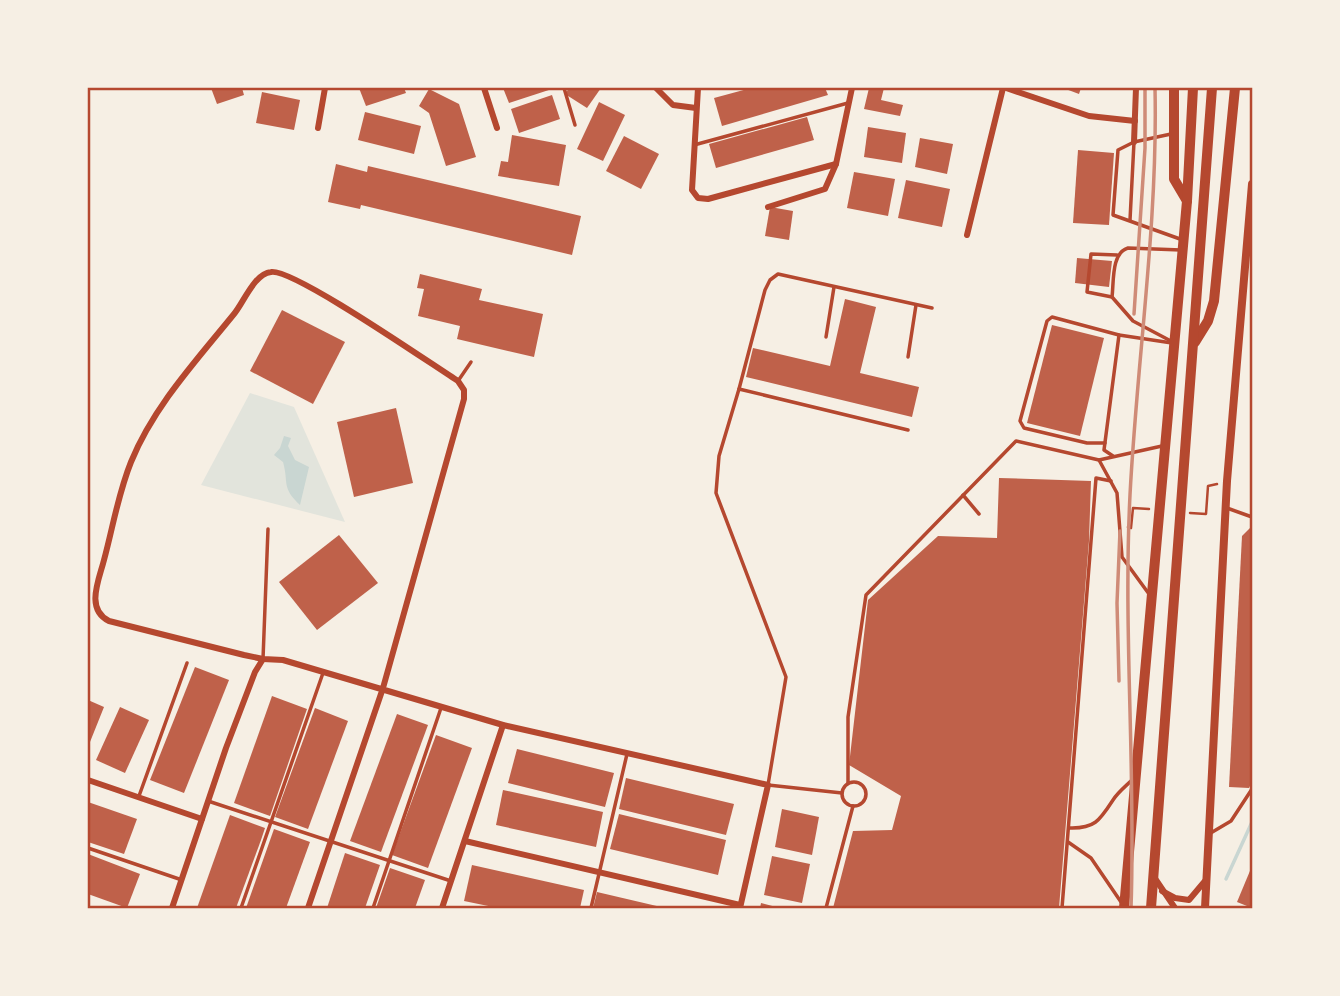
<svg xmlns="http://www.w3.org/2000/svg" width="1340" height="996" font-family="Manrope,sans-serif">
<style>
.green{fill:#e2e4dc}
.water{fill:#c9d6d2}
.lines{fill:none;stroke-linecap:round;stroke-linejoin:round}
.stream{stroke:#c9d6d2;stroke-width:3.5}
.building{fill:#bf614a}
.path{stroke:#b5482f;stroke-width:2.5}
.service{stroke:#b5482f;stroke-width:3.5}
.minor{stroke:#b5482f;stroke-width:6}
.tertiary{stroke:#b5482f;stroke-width:8}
.trunk{stroke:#b5482f;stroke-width:10}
.rail{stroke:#cf8b77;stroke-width:3.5}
.neatline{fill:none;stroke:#b5482f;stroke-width:2.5}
</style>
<rect width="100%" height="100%" fill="#f6efe4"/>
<polygon class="green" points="250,393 294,407 345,522 201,485"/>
<path class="water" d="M284,436L291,438L288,446L295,460L309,467L300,505C281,487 289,483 283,462L274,455L280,448Z"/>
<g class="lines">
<polyline class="stream" points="1226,879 1252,822"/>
</g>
<g class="building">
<polygon points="211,88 242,88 244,95 217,104"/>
<polygon points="359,88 404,88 406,93 366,106"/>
<polygon points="503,88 555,88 509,103"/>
<polygon points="569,88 601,88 587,108 565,94"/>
<polygon points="751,88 825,88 828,95 722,126 714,98"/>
<polygon points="869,88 884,88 881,100 903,105 900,116 864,109"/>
<polygon points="1063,88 1081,88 1079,94"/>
<polygon points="429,89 459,104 476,157 446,166 429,113 419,106"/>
<polygon points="262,92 300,100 294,130 256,123"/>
<polygon points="552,95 560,119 519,133 511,109"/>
<polygon points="599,102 625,115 603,161 577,149"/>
<polygon points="365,112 421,126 414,154 358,140"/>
<polygon points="807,117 814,140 716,168 709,144"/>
<polygon points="868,127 906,133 902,163 864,157"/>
<polygon points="512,135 566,145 559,186 498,176 501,161 508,162"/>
<polygon points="624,136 659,154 641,189 606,171"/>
<polygon points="920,138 953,144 947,174 915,167"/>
<polygon points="1078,150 1114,153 1109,225 1073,223"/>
<polygon points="336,164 367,172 368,166 581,216 572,255 361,205 360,209 328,202"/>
<polygon points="854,172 895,179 888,216 847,208"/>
<polygon points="906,180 950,189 942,227 898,218"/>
<polygon points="770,207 793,211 789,240 765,236"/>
<polygon points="1077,258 1112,261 1109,287 1075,283"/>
<polygon points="420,274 482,289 479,300 543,314 534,357 457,339 460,326 418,316 424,289 417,288"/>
<polygon points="845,299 876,307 860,373 919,387 912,417 746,377 753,348 830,366"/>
<polygon points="282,310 345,342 313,404 250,371"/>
<polygon points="1052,325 1104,338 1080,436 1027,423"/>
<polygon points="396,408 413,483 354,497 337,422"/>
<polygon points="999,478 1091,481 1089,541 1059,908 833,908 853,831 892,830 901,796 849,765 868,600 938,536 997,538"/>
<polygon points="1252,526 1252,782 1249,788 1229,787 1242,536"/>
<polygon points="339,535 378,583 317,630 279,582"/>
<polygon points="195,667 229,680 184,793 150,780"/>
<polygon points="272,696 307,709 270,816 234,803"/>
<polygon points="88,700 104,707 88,747"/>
<polygon points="120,707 149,720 125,773 96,760"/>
<polygon points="315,708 348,721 308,829 275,817"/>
<polygon points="397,714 428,725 381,852 350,841"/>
<polygon points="436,735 472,748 428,868 392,855"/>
<polygon points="517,749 614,773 605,807 508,783"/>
<polygon points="626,778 734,804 726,835 619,809"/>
<polygon points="503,790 603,812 596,847 496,825"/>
<polygon points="88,802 137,819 124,854 88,842"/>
<polygon points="782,809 819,817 812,855 775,847"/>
<polygon points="619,814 726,840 718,875 610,849"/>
<polygon points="230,815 265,828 261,840 236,908 197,908"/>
<polygon points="274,829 310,842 286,908 246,908"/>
<polygon points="345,853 380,865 365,908 327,908"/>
<polygon points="88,854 140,874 127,908 88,894"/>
<polygon points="772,856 810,864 802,903 764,895"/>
<polygon points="472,865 584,890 580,908 498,908 464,901"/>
<polygon points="1252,866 1252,908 1237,902"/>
<polygon points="390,868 425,880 415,908 376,908"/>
<polygon points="597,892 661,907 661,908 593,908"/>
<polygon points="761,903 780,908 760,908"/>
</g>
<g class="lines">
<g class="path">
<polyline points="1190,513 1206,514 1208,486 1217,484"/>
<polyline points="1128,527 1131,528 1133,508 1149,509"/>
</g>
<g class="service">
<polyline points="564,88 575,125"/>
<polyline points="1171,134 1134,142 1118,150 1113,215 1180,239"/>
<polyline points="694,145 848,103"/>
<polyline points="1130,220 1134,142"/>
<polyline points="1117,255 1091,254 1087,292 1112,297 1133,321 1169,340"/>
<path d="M1112,297C1114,282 1111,253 1128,248L1181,250"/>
<polyline points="826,337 834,287"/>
<polyline points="908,357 916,305"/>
<polyline points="458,381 471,362"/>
<polyline points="739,389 765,290 770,280 778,274 932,308"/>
<polyline points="1105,443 1087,443 1024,428 1020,421 1047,321 1052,317 1119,335 1172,343"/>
<polyline points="1113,456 1104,450 1119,335"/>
<polyline points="1099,460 1117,493 1122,557 1149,594"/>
<polyline points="963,495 979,514"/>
<polyline points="1227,508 1252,517"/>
<polyline points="263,659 268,529"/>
<circle cx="854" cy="794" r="12"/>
<polyline points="848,783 848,717 866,595 1016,441 1099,460 1162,446"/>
<polyline points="842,793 768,785 786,677 716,493 719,456 739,389 908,430"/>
<polyline points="139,796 187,663"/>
<polyline points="208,801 451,881"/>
<path d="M1069,828C1095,829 1100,820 1113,800C1118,792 1126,786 1133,779"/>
<polyline points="1209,834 1231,821 1252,789"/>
<polyline points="1068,842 1091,858 1121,902"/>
<polyline points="88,848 182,880"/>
<polyline points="241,908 323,673"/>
<polyline points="373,908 441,708"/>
<polyline points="591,908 627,754"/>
<polyline points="826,908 853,806"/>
<polyline points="1062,908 1096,478 1111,481"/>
</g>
<g class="minor">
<polyline points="484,88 497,128"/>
<polyline points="656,88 673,105 696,108"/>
<polyline points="698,88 692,190 698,198 708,199 836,164"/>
<polyline points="1006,88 1089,116 1135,121"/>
<polyline points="318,128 325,88"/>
<polyline points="1134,142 1136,88"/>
<polyline points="768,207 825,189 836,164 852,88"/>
<polyline points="967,235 1003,88"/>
<polyline points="88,780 202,819"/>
<polyline points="465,841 740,905"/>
<polyline points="1154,877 1175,908"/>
<polyline points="1162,891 1175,898 1189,900 1205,881"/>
<polyline points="172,908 226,748 255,672 263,659"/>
<path d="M308,908L383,688L464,399V390L458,381C431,364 293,268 271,272C254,274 244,302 234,314C196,361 154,406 131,462C118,494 113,527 104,560C99,580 85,609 109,621L244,655L263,659L283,660L503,725L768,785L740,908"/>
<polyline points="442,908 503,725"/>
</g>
<polyline class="tertiary" points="1205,908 1227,481 1252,184"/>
<g class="trunk">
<polyline points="1174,88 1174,179 1187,201"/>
<polyline points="1195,342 1208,321 1214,301 1235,88"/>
<polyline points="1124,908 1187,201 1193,88"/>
<polyline points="1151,908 1212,88"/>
</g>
<g class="rail">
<polyline points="1134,314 1145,148 1145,88"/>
<polyline points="1119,681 1117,603 1120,531"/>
<path d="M1131,908C1136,771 1123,633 1130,495C1137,359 1158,224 1155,88"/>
</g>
</g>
<rect width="1340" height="996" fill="none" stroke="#f6efe4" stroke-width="178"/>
<rect x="89" y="89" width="1162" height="818" class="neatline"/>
</svg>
